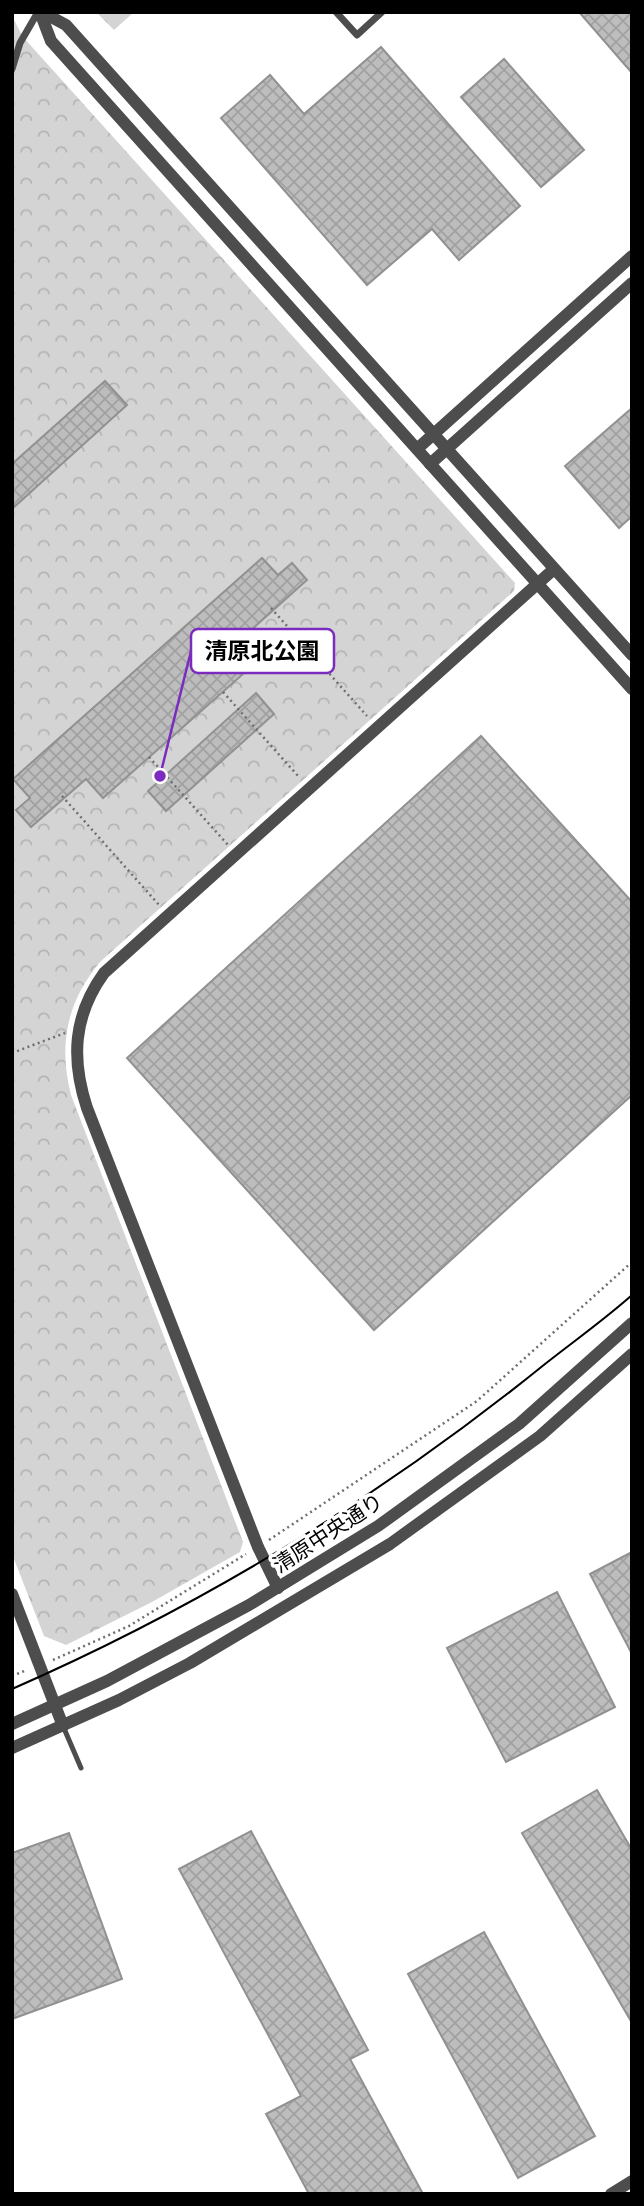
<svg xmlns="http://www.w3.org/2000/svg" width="644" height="2206" font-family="'Space Grotesk','Noto Sans JP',sans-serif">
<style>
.forest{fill:url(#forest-firs)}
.park{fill:url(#park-crowns)}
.building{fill:url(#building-cross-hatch);stroke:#919191;stroke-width:2}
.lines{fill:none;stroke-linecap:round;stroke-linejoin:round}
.path{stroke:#6f6f6f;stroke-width:2.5;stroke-dasharray:2 3.5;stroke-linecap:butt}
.service{stroke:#4d4d4d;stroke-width:5}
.minor{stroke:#4d4d4d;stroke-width:7}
.tertiary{stroke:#4d4d4d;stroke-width:12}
.tram{stroke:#000;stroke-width:2}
.labels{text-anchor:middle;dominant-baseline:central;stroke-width:7;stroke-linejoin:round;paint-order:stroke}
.street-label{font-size:21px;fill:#000;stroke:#fff}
.leader{fill:none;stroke:#7b2cbf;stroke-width:2.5}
.callout-dot{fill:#7b2cbf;stroke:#fff;stroke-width:2.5}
.callout{fill:#fff;stroke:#7b2cbf;stroke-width:2.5}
.callout-label{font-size:23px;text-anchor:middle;font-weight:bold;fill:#000}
</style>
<defs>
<pattern id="forest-firs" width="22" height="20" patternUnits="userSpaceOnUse" patternTransform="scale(1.75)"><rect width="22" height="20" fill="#d4d4d4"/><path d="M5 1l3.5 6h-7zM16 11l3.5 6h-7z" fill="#b4b4b4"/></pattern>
<pattern id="park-crowns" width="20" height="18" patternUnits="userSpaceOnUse" patternTransform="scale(1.75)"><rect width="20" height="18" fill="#d4d4d4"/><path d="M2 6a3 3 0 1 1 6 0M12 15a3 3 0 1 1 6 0" fill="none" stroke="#b4b4b4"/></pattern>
<pattern id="building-cross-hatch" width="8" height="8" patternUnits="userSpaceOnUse" patternTransform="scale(1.75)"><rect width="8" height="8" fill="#bdbdbd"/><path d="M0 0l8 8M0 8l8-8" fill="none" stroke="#a1a1a1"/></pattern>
</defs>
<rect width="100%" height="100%" fill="#fff"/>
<polygon class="forest" points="96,12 134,12 114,30"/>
<path class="park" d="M12,16L23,37L515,583L514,591L101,961C67,1001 58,1044 71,1095L243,1542L240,1552L152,1602L66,1645L44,1636L12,1554Z"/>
<g class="building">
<polygon points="579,12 632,12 632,73"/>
<polygon points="381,47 520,206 459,260 432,229 367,285 221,118 270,75 304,114"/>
<polygon points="504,59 584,150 541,187 461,97"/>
<polygon points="105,381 127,405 12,509 12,464"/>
<polygon points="632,408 632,516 619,528 565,466"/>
<polygon points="262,558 278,575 292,563 307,580 251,630 269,651 103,798 86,779 31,827 16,810 30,798 13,779"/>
<polygon points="256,693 274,714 166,811 148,791"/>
<polygon points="481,736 632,902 632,1095 374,1330 127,1058"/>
<polygon points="632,1552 632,1654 590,1574"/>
<polygon points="557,1592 615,1707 506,1762 447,1648"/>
<polygon points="597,1790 632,1850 632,2023 522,1833"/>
<polygon points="251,1831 368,2050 350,2059 423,2194 309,2194 266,2114 301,2096 179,1869"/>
<polygon points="69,1833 122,1979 12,2019 12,1853"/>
<polygon points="484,1932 595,2136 518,2178 408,1974"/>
</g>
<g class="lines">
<g class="path">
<polyline points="271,608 367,716"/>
<polyline points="223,692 299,777"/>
<polyline points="149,757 228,845"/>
<polyline points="62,796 160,906"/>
<polyline points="12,1053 65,1033"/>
<polyline points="269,1540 477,1401 632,1262"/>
<polyline points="53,1660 129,1626 246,1554"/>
<polyline points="12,1676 27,1670"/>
</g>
<polyline class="service" points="63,1726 81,1768"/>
<g class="minor">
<polyline points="336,12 357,35 382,12"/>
<polyline points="12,69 20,43 38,12"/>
</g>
<g class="tertiary">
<polyline points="40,12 51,41 632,689"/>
<polyline points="42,12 66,25 632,655"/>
<polyline points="417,449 632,256"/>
<polyline points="430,464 632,283"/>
<path d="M278,1588L258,1547L87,1108C71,1059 73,1016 104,973L554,569"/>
<polyline points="12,1594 63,1726"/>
<polyline points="12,1724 107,1681 249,1605 378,1526 519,1424 632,1323"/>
<polyline points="12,1748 119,1700 190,1663 390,1544 540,1436 632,1354"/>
<polyline points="611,2194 632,2181"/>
</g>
<path class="tram" d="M12,1689C204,1605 382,1496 545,1364C574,1341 604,1320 632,1295"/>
</g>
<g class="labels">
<g class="street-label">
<text transform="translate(328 1533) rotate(-33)">清原中央通り</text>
</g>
</g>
<path class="leader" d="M160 776L191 651"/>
<circle class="callout-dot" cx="160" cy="776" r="7"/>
<rect class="callout" x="191" y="629" width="143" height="44" rx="7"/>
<g class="callout-label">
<text x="262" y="659">清原北公園</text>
</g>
<rect width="644" height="2206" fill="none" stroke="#000000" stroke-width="28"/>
</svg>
